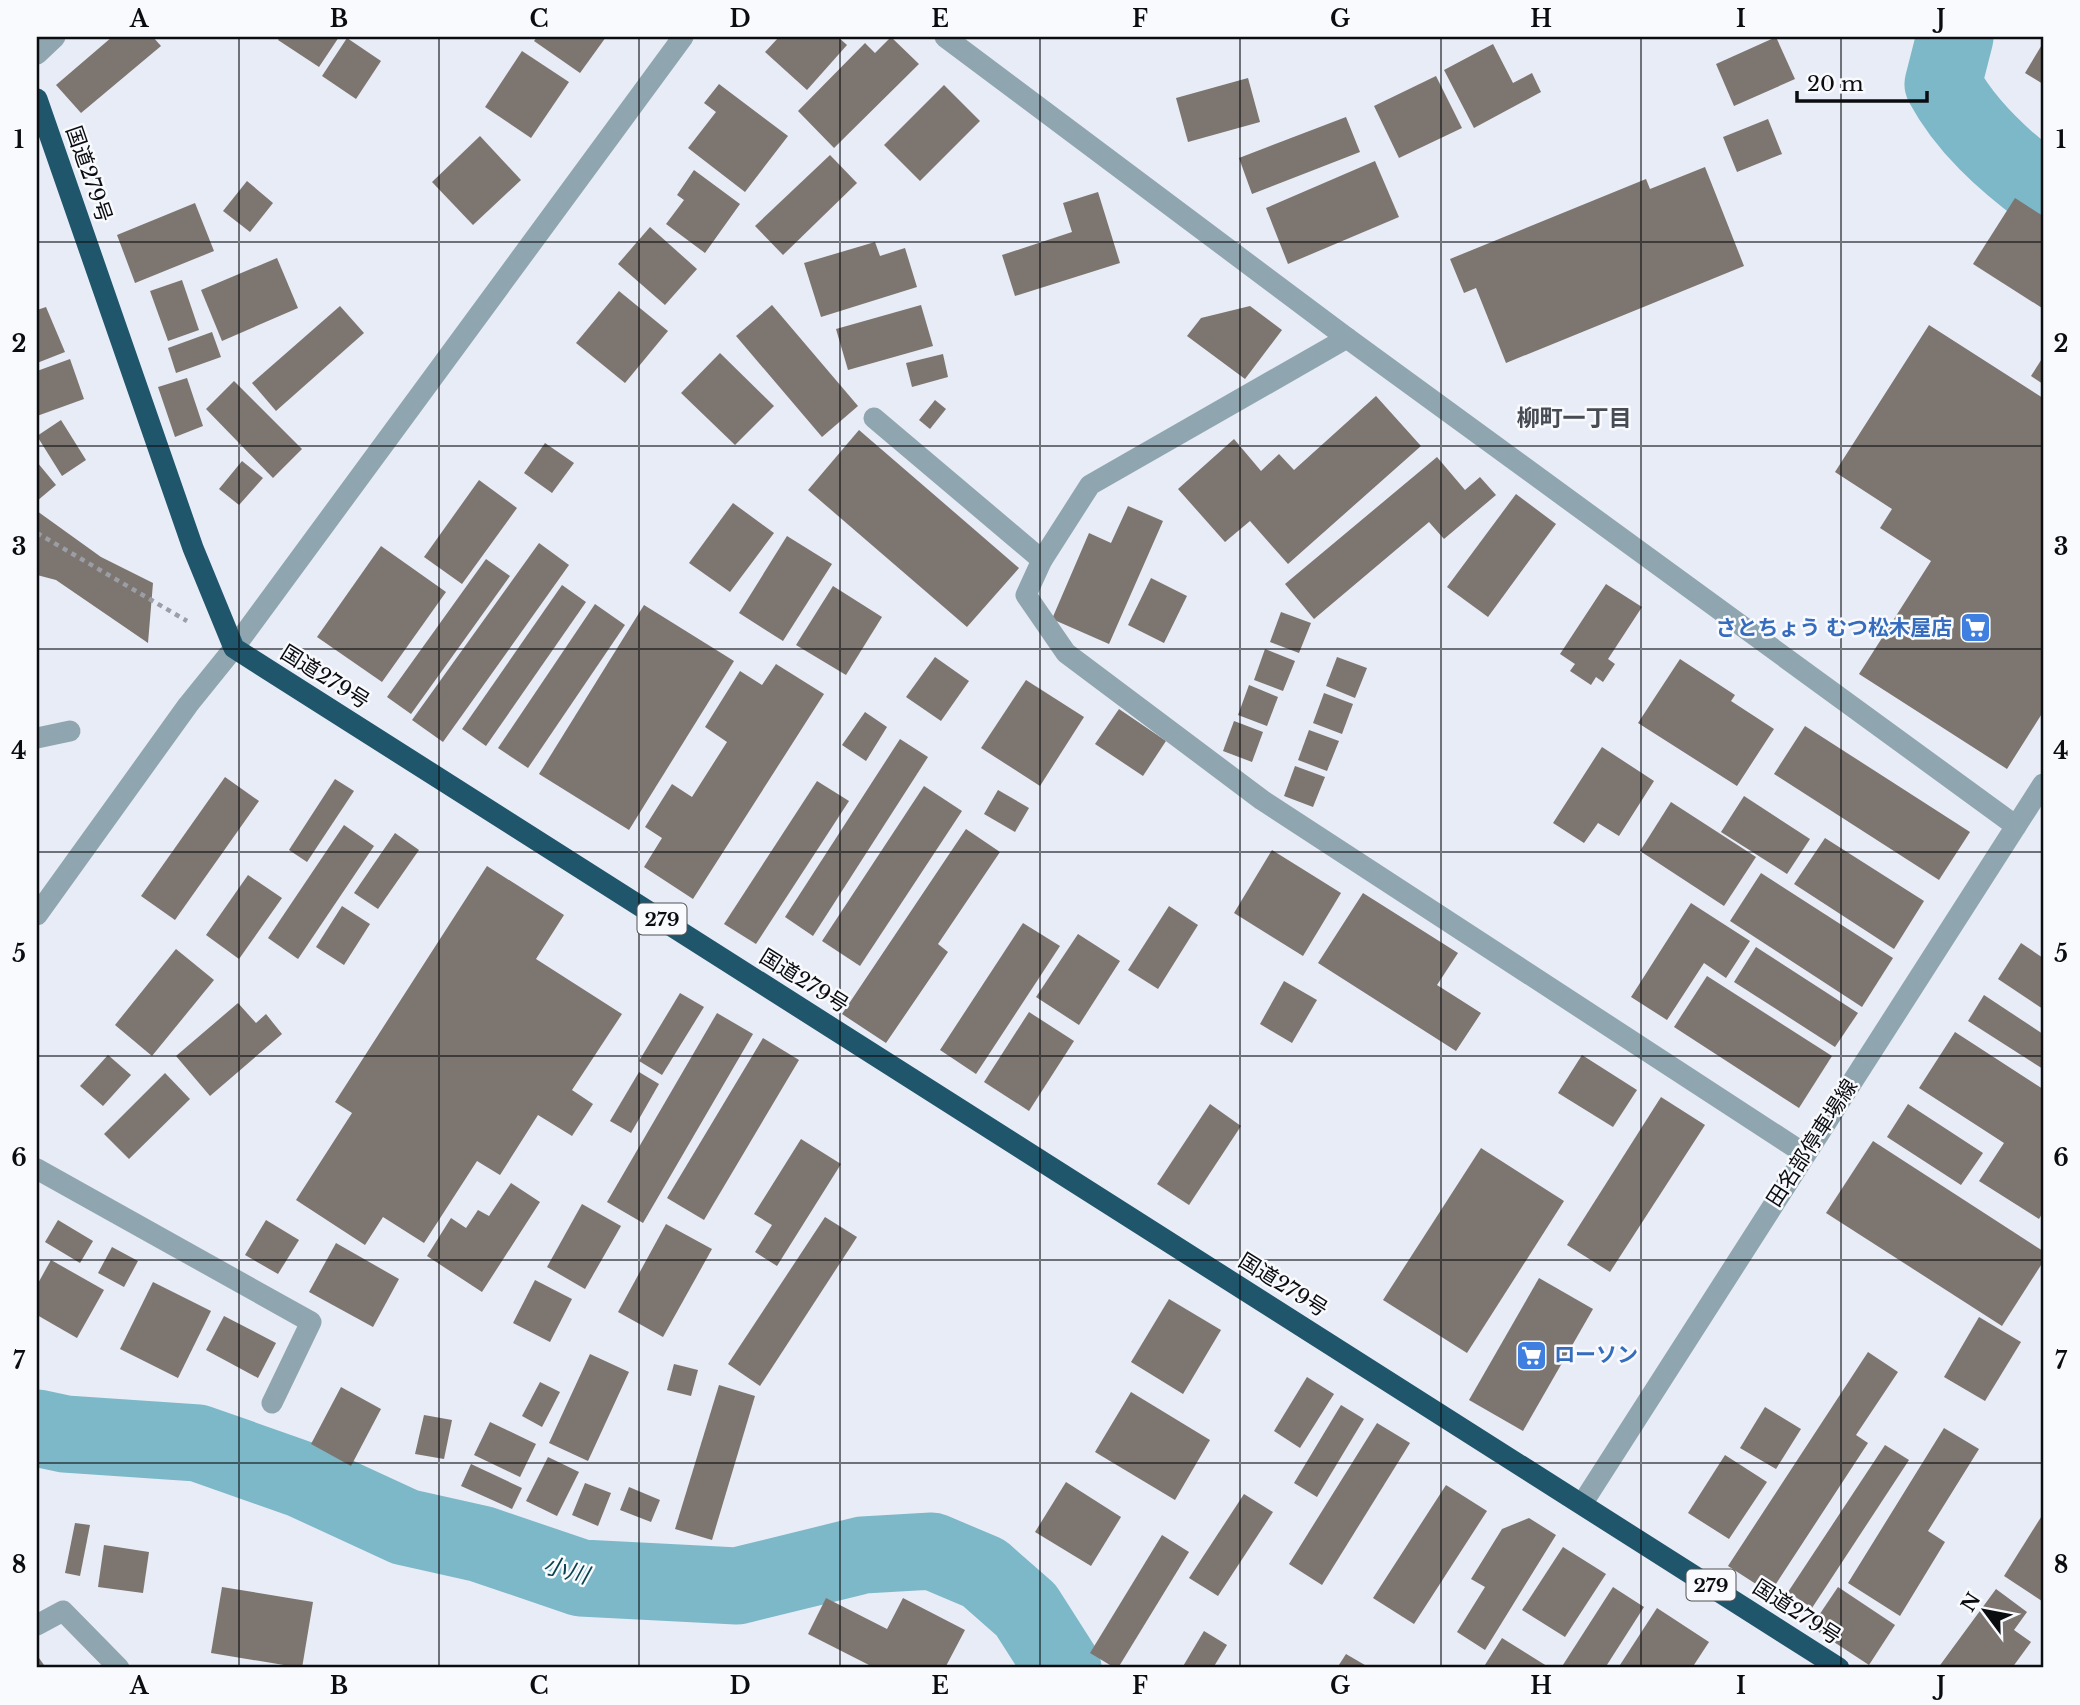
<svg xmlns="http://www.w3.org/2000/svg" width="2080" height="1705" font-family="'Libre Baskerville','Noto Sans JP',serif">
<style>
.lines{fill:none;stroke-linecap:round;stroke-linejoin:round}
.river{stroke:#7cb8c8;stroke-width:77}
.building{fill:#7d756f}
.path{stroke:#9b9ea6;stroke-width:4.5;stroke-dasharray:5 5;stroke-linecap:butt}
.minor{stroke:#8fa6b0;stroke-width:21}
.highway{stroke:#1f566b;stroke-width:21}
.grid{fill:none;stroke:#0b0c10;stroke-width:2;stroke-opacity:0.55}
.labels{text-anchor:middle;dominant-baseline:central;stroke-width:5;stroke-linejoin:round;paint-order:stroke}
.shield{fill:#f8fafe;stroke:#525357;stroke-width:2}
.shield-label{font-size:19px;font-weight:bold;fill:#0b0c10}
.street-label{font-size:21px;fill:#0b0c10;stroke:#f8fafe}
.shop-label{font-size:21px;font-weight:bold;fill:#366cbe;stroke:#f8fafe;text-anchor:end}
.neighbourhood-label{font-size:23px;font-weight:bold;fill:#474b53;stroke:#f8fafe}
.water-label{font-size:23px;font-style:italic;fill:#0a424e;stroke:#f8fafe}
.neatline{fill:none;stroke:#0b0c10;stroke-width:2.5}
.grid-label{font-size:23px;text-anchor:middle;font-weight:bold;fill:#0b0c10}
</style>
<rect width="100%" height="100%" fill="#e8ecf6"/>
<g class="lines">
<g class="river">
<path d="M1955,37L1943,84C1966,127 2004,161 2043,190"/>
<polyline points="37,1428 65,1434 198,1443 303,1480 405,1527 481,1544 581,1578 737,1586 863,1555 932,1551 984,1573 1026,1610 1063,1668"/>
</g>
</g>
<g class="building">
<polygon points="112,37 153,37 161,46 81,113 56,85"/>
<polygon points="280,37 339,37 319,67 278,40"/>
<polygon points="537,37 606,37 580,73 534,41"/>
<polygon points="779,37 838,37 847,45 807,90 765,52"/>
<polygon points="891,37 919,64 834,148 798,111 865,43 875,53"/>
<polygon points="1776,37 1795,79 1734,106 1716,64"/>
<polygon points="347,38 381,61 356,99 322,76"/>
<polygon points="2043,43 2043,84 2025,73"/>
<polygon points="1493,44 1513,83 1532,73 1541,92 1474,128 1444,70"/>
<polygon points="522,51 569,82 531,138 485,107"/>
<polygon points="1436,76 1462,128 1399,158 1374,106"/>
<polygon points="1248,78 1260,122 1188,142 1176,98"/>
<polygon points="719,84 788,136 745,192 688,148 716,112 704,103"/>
<polygon points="944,85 980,121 920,181 884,145"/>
<polygon points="1346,117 1360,152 1252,194 1239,158"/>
<polygon points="1768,119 1782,154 1737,172 1723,137"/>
<polygon points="480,136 521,180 473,225 432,182"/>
<polygon points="830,155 857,183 783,255 755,226"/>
<polygon points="1375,161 1399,217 1288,264 1266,208"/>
<polygon points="1705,167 1744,266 1506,363 1476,288 1464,293 1450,259 1646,179 1650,189"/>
<polygon points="694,170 740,204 705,253 666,224 684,200 677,195"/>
<polygon points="247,181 273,203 250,232 223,211"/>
<polygon points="1098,192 1120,263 1015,296 1002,255 1072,232 1063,203"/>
<polygon points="2015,198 2043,216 2042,308 1973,264"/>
<polygon points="195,203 214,251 135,283 117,235"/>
<polygon points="650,227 697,269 665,305 618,264"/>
<polygon points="875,242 880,256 905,248 917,287 821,317 804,263"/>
<polygon points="277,258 298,308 222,341 201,290"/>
<polygon points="182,280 199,330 168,341 150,291"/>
<polygon points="619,291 668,331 625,383 576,343"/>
<polygon points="772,305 858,406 822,437 736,336"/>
<polygon points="921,305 933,346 848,370 836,329"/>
<polygon points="340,306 364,333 276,411 252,383"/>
<polygon points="1250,306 1282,330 1245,379 1187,336 1201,318"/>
<polygon points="46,307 65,352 37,363 37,310"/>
<polygon points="1929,325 2043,398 2043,712 2007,769 1859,674 1931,561 1880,528 1892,509 1835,472"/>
<polygon points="212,332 221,357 176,373 168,348"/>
<polygon points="720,353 774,406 735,445 681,393"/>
<polygon points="943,354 948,377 912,387 906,363"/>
<polygon points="2043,357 2043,384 2031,376"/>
<polygon points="70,359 84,399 37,416 37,371"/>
<polygon points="187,378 203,426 175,437 158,387"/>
<polygon points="234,381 302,449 273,478 206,409"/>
<polygon points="1376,396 1421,446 1288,564 1250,521 1225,542 1178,489 1234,439 1261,471 1279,454 1294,470"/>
<polygon points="935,400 946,409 930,429 919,420"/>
<polygon points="61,420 86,460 62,476 37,436"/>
<polygon points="859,430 1019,568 967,627 808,490"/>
<polygon points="545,443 574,463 552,493 524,473"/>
<polygon points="1437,457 1465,490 1480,477 1496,495 1444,539 1429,522 1314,619 1285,584"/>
<polygon points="242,461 263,478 239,505 219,489"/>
<polygon points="37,462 56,485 37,501"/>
<polygon points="479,480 517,508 462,584 424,557"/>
<polygon points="1516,494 1556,524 1488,617 1447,587"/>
<polygon points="733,503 774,533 730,592 689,563"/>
<polygon points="1128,506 1163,521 1109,644 1052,619 1089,533 1111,543"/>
<polygon points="37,511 101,557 153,583 148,643 56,580 37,575"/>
<polygon points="787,536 832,564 783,641 739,613"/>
<polygon points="539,543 569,565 443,742 412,720"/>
<polygon points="381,546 446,592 382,682 317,637"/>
<polygon points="486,559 510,576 411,714 387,697"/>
<polygon points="1151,578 1187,596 1164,643 1128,625"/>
<polygon points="1606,584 1642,607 1608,659 1615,664 1603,682 1596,677 1591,685 1570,671 1575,664 1560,654"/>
<polygon points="562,585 586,602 486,746 462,729"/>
<polygon points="833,586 882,617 846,675 796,645"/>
<polygon points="595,604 625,625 528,768 498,748"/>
<polygon points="644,605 734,661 629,830 539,774"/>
<polygon points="1281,612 1311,623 1299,653 1270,642"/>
<polygon points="1265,649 1295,661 1283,691 1254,680"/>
<polygon points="935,657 969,681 941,721 906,697"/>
<polygon points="1337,657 1367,668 1355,698 1326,686"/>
<polygon points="1680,659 1735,695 1731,701 1774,729 1737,786 1638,723"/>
<polygon points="776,664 824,694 693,899 644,867 662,838 645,827 672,784 692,797 727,742 705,727 740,671 762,685"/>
<polygon points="1026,680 1084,717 1040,786 981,748"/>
<polygon points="1249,685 1278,697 1267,726 1238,715"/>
<polygon points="1324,693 1353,704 1342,734 1313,723"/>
<polygon points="1119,709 1166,741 1143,776 1095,744"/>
<polygon points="865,712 887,727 866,761 842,745"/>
<polygon points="1234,721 1263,732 1252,762 1223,751"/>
<polygon points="1805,726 1970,832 1939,880 1774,774"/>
<polygon points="1309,730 1339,741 1327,771 1298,760"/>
<polygon points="900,739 928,757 813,936 785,917"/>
<polygon points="1602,747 1654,781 1619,836 1598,823 1584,843 1553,823"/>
<polygon points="1295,766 1325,777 1313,807 1284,796"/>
<polygon points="225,777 259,801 175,920 141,896"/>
<polygon points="335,779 354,791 307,862 289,850"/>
<polygon points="817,781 849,801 756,944 724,924"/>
<polygon points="924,786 962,811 860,966 822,941"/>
<polygon points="998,790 1029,808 1015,832 984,814"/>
<polygon points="1744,796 1810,839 1787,874 1721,832"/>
<polygon points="1671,802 1756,857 1724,906 1640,851"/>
<polygon points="344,825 374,846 298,959 268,938"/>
<polygon points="966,829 1000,852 938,944 948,952 886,1043 842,1014"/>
<polygon points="395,833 419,850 378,909 354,893"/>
<polygon points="1825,838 1924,901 1894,949 1794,884"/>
<polygon points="1272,850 1341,893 1303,956 1234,913"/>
<polygon points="487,866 564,915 536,959 622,1014 572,1090 593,1104 572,1136 538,1115 500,1175 477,1161 424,1243 383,1217 365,1245 296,1200 352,1113 335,1102"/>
<polygon points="1761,873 1893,958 1862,1007 1730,921"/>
<polygon points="248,875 282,898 239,959 206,935"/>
<polygon points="1363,893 1458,953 1437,985 1481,1013 1456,1051 1318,963"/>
<polygon points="1691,903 1750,941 1726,978 1704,963 1667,1020 1631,997"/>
<polygon points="342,906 370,924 344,965 316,947"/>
<polygon points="1169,906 1198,925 1158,989 1128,970"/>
<polygon points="1023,923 1060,946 976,1074 940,1050"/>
<polygon points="1078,934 1120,961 1079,1025 1036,997"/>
<polygon points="2021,943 2043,958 2043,1009 1998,979"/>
<polygon points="1756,947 1858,1013 1835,1047 1734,982"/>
<polygon points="176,949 214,980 152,1056 115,1025"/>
<polygon points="1707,976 1832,1056 1799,1108 1674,1027"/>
<polygon points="1284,981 1317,1000 1292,1043 1260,1024"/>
<polygon points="680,993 704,1007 662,1075 639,1061"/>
<polygon points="1984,995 2043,1034 2043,1069 1968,1021"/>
<polygon points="238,1003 256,1023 266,1014 282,1034 210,1096 176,1056"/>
<polygon points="1029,1012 1074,1041 1029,1111 984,1082"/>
<polygon points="717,1013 753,1034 643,1223 607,1202"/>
<polygon points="1955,1032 2043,1089 2043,1212 2039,1219 1979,1181 2004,1143 1919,1088"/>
<polygon points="763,1038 799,1060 704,1220 667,1198"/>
<polygon points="108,1055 131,1075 103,1106 80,1086"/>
<polygon points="1582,1055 1637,1090 1613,1127 1558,1093"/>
<polygon points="639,1072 659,1084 631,1133 610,1121"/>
<polygon points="165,1073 190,1099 129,1159 104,1134"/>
<polygon points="1661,1097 1705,1125 1610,1272 1567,1245"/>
<polygon points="1210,1104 1241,1126 1189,1205 1157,1184"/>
<polygon points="1908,1104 1983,1153 1961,1185 1887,1137"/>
<polygon points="801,1139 841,1164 777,1266 755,1252 772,1225 754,1214"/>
<polygon points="1873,1141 2043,1251 2043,1262 2002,1326 1826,1213"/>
<polygon points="1481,1148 1564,1201 1467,1353 1383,1300"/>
<polygon points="511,1183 540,1202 482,1292 427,1256 451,1218 466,1228 478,1210 489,1216"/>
<polygon points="582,1204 621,1226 585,1289 547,1267"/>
<polygon points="825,1217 857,1237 760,1386 728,1364"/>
<polygon points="58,1220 93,1241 80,1263 45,1242"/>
<polygon points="266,1220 299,1240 278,1274 245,1255"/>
<polygon points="666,1224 712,1249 663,1337 618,1312"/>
<polygon points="336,1243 399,1279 373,1327 309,1292"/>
<polygon points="112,1247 138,1261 124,1287 98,1273"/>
<polygon points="51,1260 104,1290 77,1338 37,1315 37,1285"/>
<polygon points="1539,1278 1593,1309 1523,1431 1469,1400"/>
<polygon points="535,1280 572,1299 550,1342 513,1323"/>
<polygon points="153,1282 211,1311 178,1378 120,1349"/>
<polygon points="1169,1299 1221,1330 1183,1394 1131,1362"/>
<polygon points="224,1316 276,1343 258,1378 206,1350"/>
<polygon points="1979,1317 2021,1342 1985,1401 1944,1377"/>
<polygon points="1868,1352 1898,1372 1856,1435 1868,1443 1770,1593 1728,1566"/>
<polygon points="590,1354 629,1372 588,1461 549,1443"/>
<polygon points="674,1364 698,1370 691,1396 667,1390"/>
<polygon points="1307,1377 1334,1394 1300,1448 1274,1431"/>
<polygon points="540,1382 560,1392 542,1427 522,1416"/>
<polygon points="719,1385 755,1396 712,1540 675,1529"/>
<polygon points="341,1387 381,1409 351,1466 311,1444"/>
<polygon points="1131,1392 1210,1440 1175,1500 1095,1452"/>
<polygon points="1341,1405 1364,1419 1317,1497 1294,1483"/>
<polygon points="1765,1407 1801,1429 1776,1469 1740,1448"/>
<polygon points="424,1415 452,1420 444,1459 415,1454"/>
<polygon points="490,1422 536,1444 520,1477 474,1455"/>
<polygon points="1377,1423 1410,1443 1322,1585 1289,1564"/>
<polygon points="1944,1428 1979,1449 1928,1531 1945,1542 1900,1616 1848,1583"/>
<polygon points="1885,1445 1909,1460 1812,1608 1788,1592"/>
<polygon points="1725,1455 1767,1482 1729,1539 1688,1513"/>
<polygon points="548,1457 579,1472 557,1516 526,1501"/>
<polygon points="471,1464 522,1488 512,1509 461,1486"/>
<polygon points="1066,1482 1121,1517 1091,1566 1035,1532"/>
<polygon points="585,1483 611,1493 598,1526 572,1515"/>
<polygon points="1446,1485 1487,1511 1414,1624 1373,1598"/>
<polygon points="629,1487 660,1500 651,1522 620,1510"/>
<polygon points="1244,1494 1273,1512 1218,1596 1189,1578"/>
<polygon points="2043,1514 2043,1599 2042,1601 2004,1576"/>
<polygon points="1529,1518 1556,1535 1485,1650 1457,1632 1485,1587 1471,1579 1502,1529"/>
<polygon points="75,1523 90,1525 80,1576 65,1573"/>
<polygon points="1162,1535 1189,1552 1118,1668 1115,1668 1090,1653"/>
<polygon points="104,1545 149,1552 143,1593 98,1587"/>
<polygon points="1563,1547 1606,1574 1565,1637 1522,1610"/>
<polygon points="222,1587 313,1602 302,1668 211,1653"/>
<polygon points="1613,1587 1644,1607 1605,1668 1561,1668"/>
<polygon points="1838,1587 1895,1625 1869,1665 1811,1627"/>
<polygon points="1996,1589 2027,1612 2014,1630 2031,1642 2012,1668 1938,1668"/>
<polygon points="826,1598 887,1629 903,1598 965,1630 945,1668 868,1668 869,1665 808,1634"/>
<polygon points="1657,1608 1709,1642 1692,1668 1618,1668"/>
<polygon points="1204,1631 1227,1645 1213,1668 1182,1668"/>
<polygon points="1502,1638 1550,1668 1483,1668"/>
<polygon points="1346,1654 1370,1668 1337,1668"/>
<polygon points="37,1655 46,1668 37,1668"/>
</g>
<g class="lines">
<polyline class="path" points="37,533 187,621"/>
<g class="minor">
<polyline points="945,37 1347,338 2016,826"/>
<polyline points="37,54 55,37"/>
<polyline points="1347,338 1090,485 1042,560 1026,595 1066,653 1262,800 1805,1154"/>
<polyline points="874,418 1042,560"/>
<polyline points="37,738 70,731"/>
<polyline points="37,915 188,705 234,648 683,37"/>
<polyline points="37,1169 311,1322 272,1403"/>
<polyline points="1582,1504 2043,784"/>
<polyline points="37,1625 63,1611 119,1668"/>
</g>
<polyline class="highway" points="37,99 193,548 234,648 1839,1668"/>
</g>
<path class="grid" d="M239,37V1668M439,37V1668M639,37V1668M840,37V1668M1040,37V1668M1240,37V1668M1441,37V1668M1641,37V1668M1841,37V1668M37,242H2043M37,446H2043M37,649H2043M37,852H2043M37,1056H2043M37,1260H2043M37,1463H2043"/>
<defs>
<symbol id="supermarket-square" viewBox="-11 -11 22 22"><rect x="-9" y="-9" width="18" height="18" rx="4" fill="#3f7fe0" stroke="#f8fafe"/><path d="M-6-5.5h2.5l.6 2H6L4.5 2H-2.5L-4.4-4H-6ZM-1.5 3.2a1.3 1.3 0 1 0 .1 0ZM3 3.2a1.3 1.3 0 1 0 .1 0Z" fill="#fff"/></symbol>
</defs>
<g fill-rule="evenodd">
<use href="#supermarket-square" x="1958" y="610" width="35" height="35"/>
<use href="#supermarket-square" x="1514" y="1338" width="35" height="35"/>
</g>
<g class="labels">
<g class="shield">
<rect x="637.5" y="903.5" width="49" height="31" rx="5"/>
<rect x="1686.5" y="1569.5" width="49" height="31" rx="5"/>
</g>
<g class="shield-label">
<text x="662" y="919">279</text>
<text x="1711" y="1585">279</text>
</g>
<g class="street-label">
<text transform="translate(89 174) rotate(71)">国道279号</text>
<text transform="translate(325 677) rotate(32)">国道279号</text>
<text transform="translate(804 981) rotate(32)">国道279号</text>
<text transform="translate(1812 1143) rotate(-57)">田名部停車場線</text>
<text transform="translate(1283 1285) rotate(32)">国道279号</text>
<text transform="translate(1797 1612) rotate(33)">国道279号</text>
</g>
<g class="shop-label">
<text x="1952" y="628">さとちょう むつ松木屋店</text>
<text x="1554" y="1355" text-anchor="start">ローソン</text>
</g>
<g class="neighbourhood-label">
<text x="1574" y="418">柳町一丁目</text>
</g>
<g class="water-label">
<text transform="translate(566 1570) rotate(15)">小川</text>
</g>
</g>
<rect width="2080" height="1705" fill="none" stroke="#f8fafe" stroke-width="77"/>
<g transform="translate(1985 1611) rotate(302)" stroke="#f8fafe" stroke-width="5" paint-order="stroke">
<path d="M0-5L12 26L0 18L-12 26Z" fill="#0b0c10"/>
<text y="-10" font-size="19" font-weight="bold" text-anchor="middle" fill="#0b0c10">N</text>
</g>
<path d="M1797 91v10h130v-10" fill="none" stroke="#0b0c10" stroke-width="3.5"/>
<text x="1807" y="91" font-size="21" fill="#0b0c10" stroke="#f8fafe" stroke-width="5" paint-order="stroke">20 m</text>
<rect x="38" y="38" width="2004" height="1628" class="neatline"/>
<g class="grid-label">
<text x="139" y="27">A</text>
<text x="339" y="27">B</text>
<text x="539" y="27">C</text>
<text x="740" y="27">D</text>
<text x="940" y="27">E</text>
<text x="1140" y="27">F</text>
<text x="1340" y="27">G</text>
<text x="1541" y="27">H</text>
<text x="1741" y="27">I</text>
<text x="1941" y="27">J</text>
<text x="19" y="148">1</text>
<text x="2061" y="148">1</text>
<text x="19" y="352">2</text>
<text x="2061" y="352">2</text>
<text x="19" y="555">3</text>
<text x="2061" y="555">3</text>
<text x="19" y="759">4</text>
<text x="2061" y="759">4</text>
<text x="19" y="962">5</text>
<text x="2061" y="962">5</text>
<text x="19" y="1166">6</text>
<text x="2061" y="1166">6</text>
<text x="19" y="1369">7</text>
<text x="2061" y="1369">7</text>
<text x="19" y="1573">8</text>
<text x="2061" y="1573">8</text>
<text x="139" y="1694">A</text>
<text x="339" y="1694">B</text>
<text x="539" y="1694">C</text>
<text x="740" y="1694">D</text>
<text x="940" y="1694">E</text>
<text x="1140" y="1694">F</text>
<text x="1340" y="1694">G</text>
<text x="1541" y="1694">H</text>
<text x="1741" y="1694">I</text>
<text x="1941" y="1694">J</text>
</g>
</svg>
